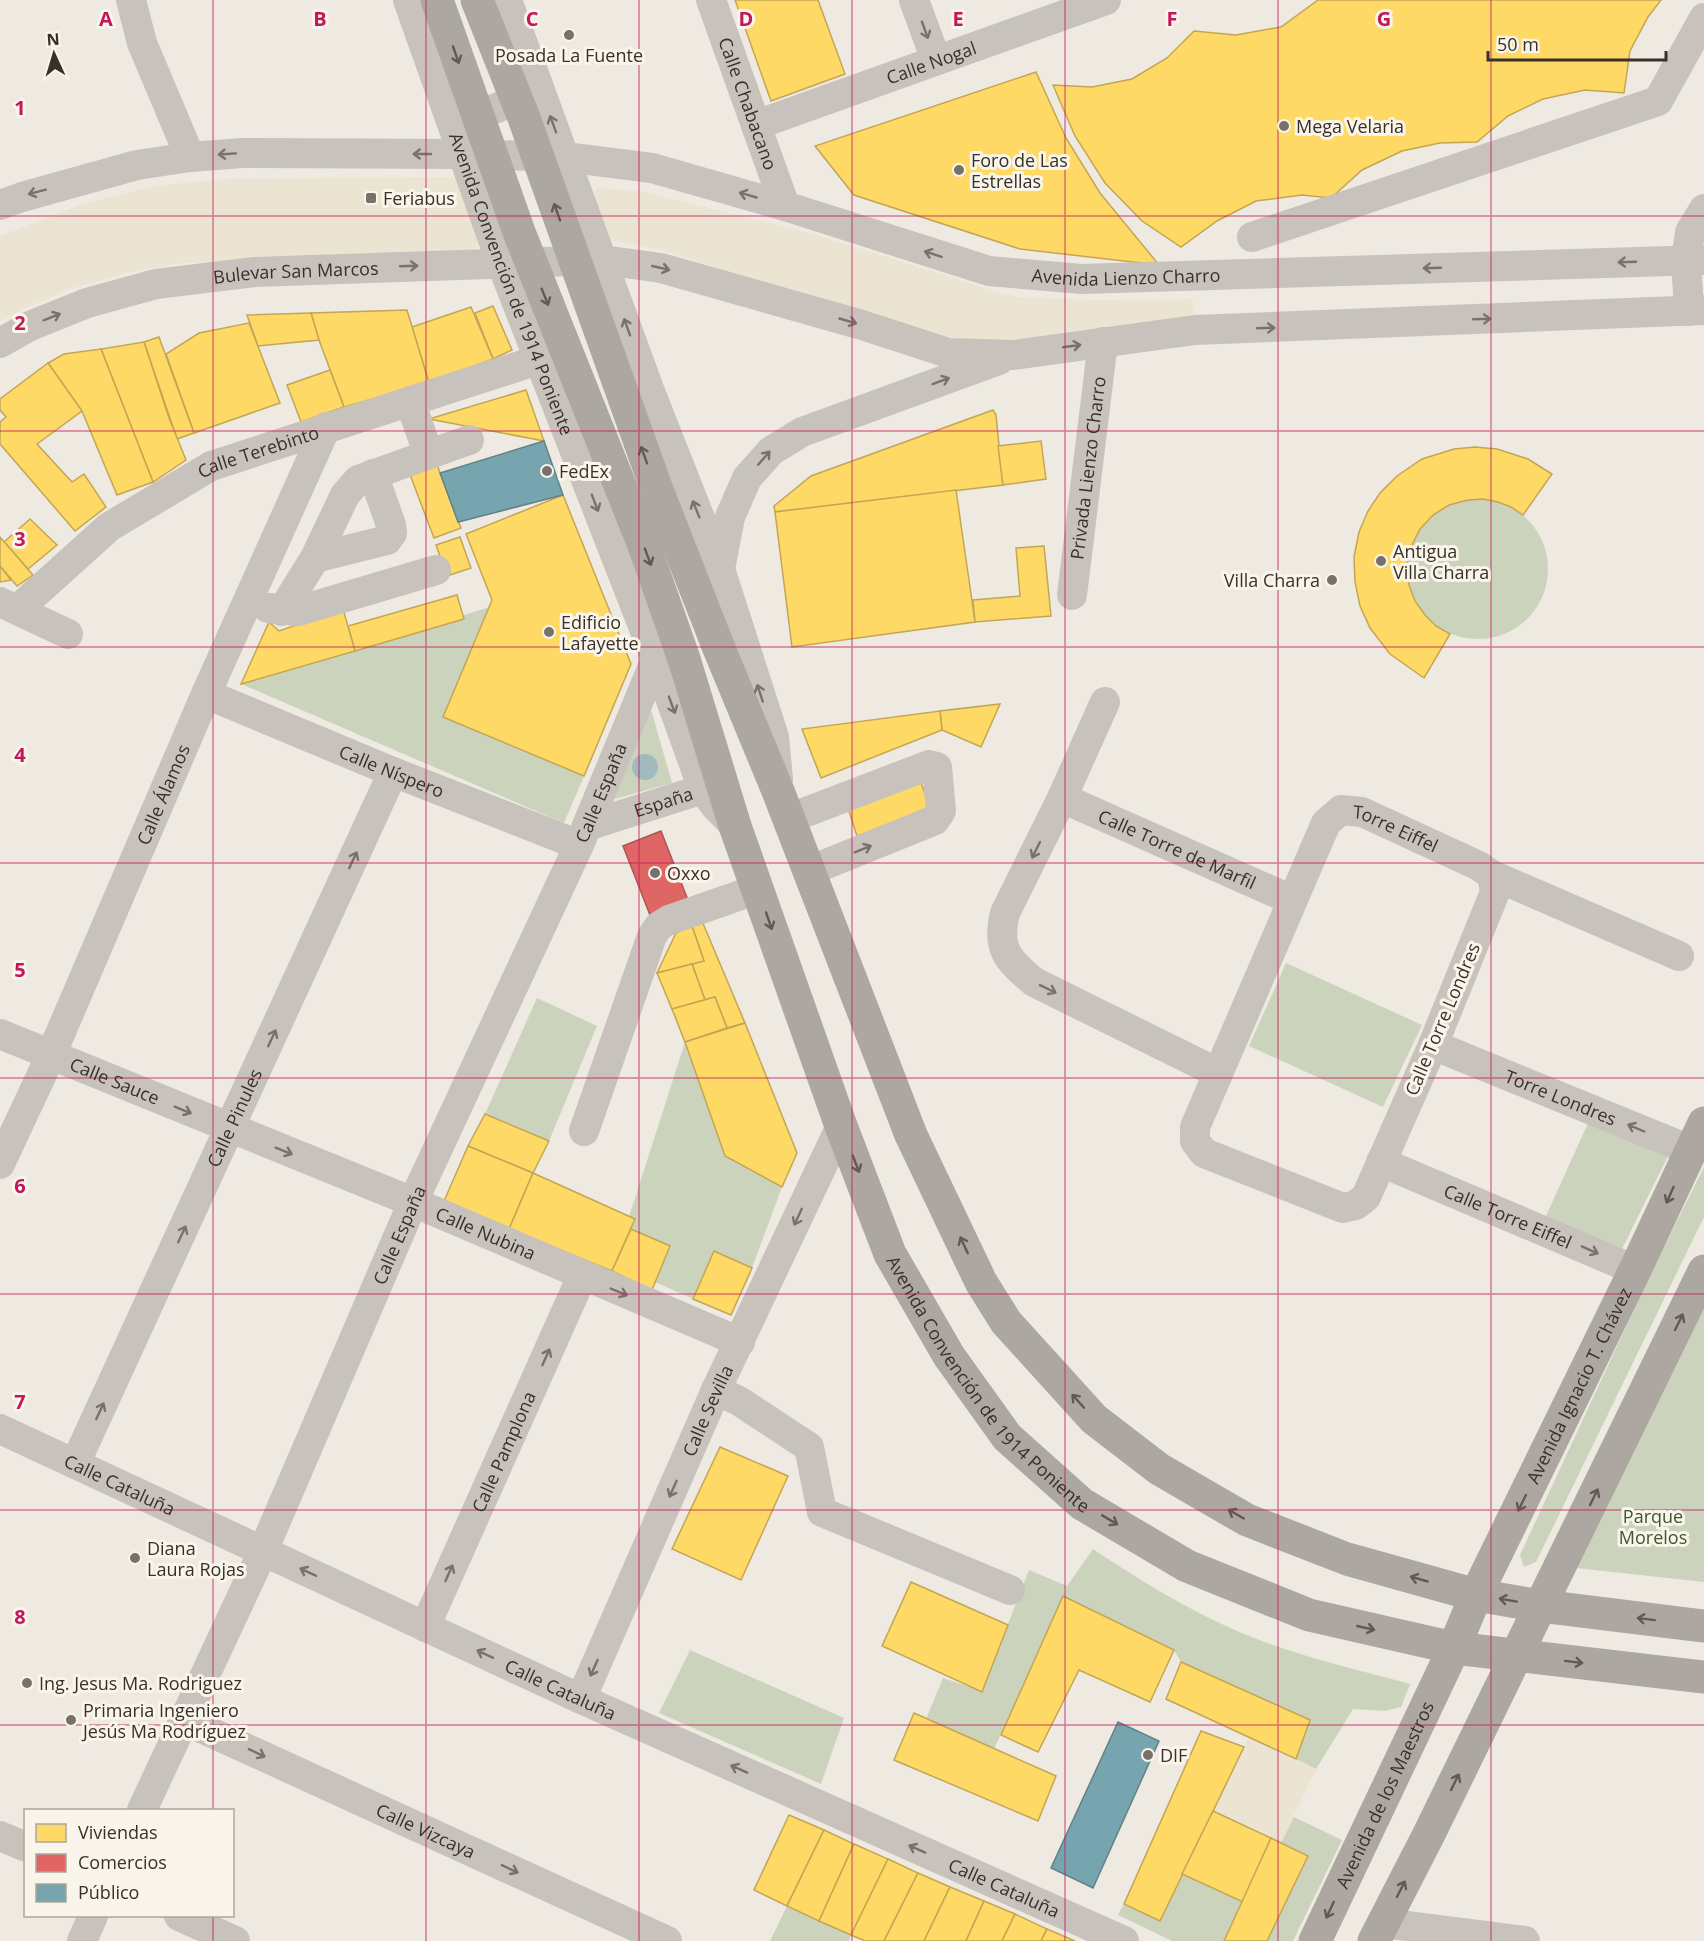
<svg xmlns="http://www.w3.org/2000/svg" width="1704" height="1941" font-family="'Open Sans',sans-serif">
<style>
.green{fill:#ccd3bd}
.plaza{fill:#ece4d3}
.water{fill:#a0babe}
.homes{fill:#ffd966;stroke:#c3a654;stroke-width:1.5}
.shops{fill:#e06666;stroke:#ae5654;stroke-width:1.5}
.public{fill:#76a5af;stroke:#638287;stroke-width:1.5}
.lines{fill:none;stroke-linecap:round;stroke-linejoin:round}
.minor{stroke:#c7c2bb;stroke-width:30}
.major{stroke:#aca7a0;stroke-width:33}
.major-bridge{stroke:#aca7a0;stroke-width:33}
.oneway{stroke:#78726b}
.oneway2{stroke:#615a53}
.grid{fill:none;stroke:#c2185b;stroke-width:1.5;stroke-opacity:0.55}
.poi-dot{fill:#78716a;stroke:#faf5eb;stroke-width:2}
.labels{text-anchor:middle;dominant-baseline:central;stroke-width:6;stroke-linejoin:round;paint-order:stroke}
.poi-label{font-size:18px;fill:#383029;stroke:#faf5eb;text-anchor:start}
.street-label{font-size:18px;fill:#383029;stroke:#faf5eb}
.park-label{font-size:18px;fill:#41562e;stroke:#faf5eb}
.grid-label{font-size:20px;text-anchor:middle;font-weight:bold;fill:#c2185b;stroke:#faf5eb;stroke-width:6;stroke-linejoin:round;paint-order:stroke}
</style>
<rect width="100%" height="100%" fill="#eeeae2"/>
<g class="green">
<circle cx="1478" cy="569" r="70"/>
<polygon points="496,605 443,717 584,776 564,823 241,684"/>
<polygon points="650,706 672,783 608,801"/>
<polygon points="1286,963 1422,1025 1383,1107 1249,1046"/>
<polygon points="537,998 597,1026 549,1141 485,1114"/>
<polygon points="685,1042 725,1155 782,1187 752,1268 714,1251 693,1299 655,1282 669,1246 631,1229 635,1220 629,1217"/>
<polygon points="1589,1121 1668,1156 1621,1251 1546,1216"/>
<polygon points="1704,1167 1704,1217 1536,1562 1524,1567 1520,1555 1650,1275"/>
<polygon points="1704,1307 1704,1582 1576,1568"/>
<path d="M1093,1549C1141,1581 1190,1611 1244,1634C1297,1656 1355,1669 1410,1684L1401,1707L1385,1711L1353,1709L1316,1769L1296,1759L1310,1720L1181,1662L1174,1650L1063,1596L994,1749L926,1719L943,1678L982,1691L1029,1570L1067,1586Z"/>
<polygon points="690,1650 844,1718 821,1784 659,1713"/>
<polygon points="1294,1817 1342,1840 1293,1941 1267,1941 1308,1856 1281,1843"/>
<polygon points="1182,1874 1243,1902 1224,1941 1172,1941 1118,1915 1124,1904 1160,1921"/>
<polygon points="787,1906 851,1935 849,1941 770,1941"/>
</g>
<g class="plaza">
<polygon points="451,177 465,182 489,243 468,250 183,263 131,272 70,289 21,310 0,322 0,236 82,204 153,186 223,179"/>
<polygon points="599,188 641,191 813,234 1015,297 1095,300 1192,299 1194,318 1044,340 986,343 916,332 658,249 608,240 591,195"/>
<polygon points="1249,1737 1316,1769 1281,1843 1213,1811"/>
</g>
<circle class="water" cx="645" cy="767" r="13"/>
<g class="homes">
<polygon points="735,0 818,0 845,74 771,101"/>
<polygon points="1318,0 1661,0 1648,17 1630,51 1624,93 1585,90 1543,99 1508,116 1477,142 1440,143 1402,151 1362,170 1331,198 1302,195 1256,201 1217,221 1181,247 1142,221 1105,183 1075,136 1053,85 1092,87 1132,79 1167,58 1194,31 1236,35 1281,27"/>
<polygon points="1036,72 1066,138 1100,193 1159,265 1020,249 854,195 815,146"/>
<polygon points="493,306 512,350 493,359 475,313"/>
<polygon points="471,307 493,359 429,383 412,327"/>
<polygon points="407,310 429,383 344,407 319,340 311,313"/>
<polygon points="311,313 319,340 258,346 247,315"/>
<polygon points="249,323 280,403 194,433 166,354 199,333"/>
<polygon points="159,337 194,433 177,439 144,342"/>
<polygon points="144,342 169,418 186,460 153,482 101,349"/>
<polygon points="101,349 153,482 117,495 82,411 48,363 64,354"/>
<polygon points="48,363 82,411 37,444 72,482 84,474 106,507 75,531 0,444 0,422 6,417 0,410 0,399"/>
<polygon points="330,370 344,407 301,422 287,385"/>
<polygon points="526,390 544,441 429,419"/>
<polygon points="993,410 996,415 1003,485 775,512 774,506 811,476"/>
<polygon points="1041,441 1046,479 1003,485 998,446"/>
<polygon points="1475,447 1497,449 1528,459 1552,474 1523,515 1511,507 1498,502 1483,499 1468,500 1449,505 1433,515 1420,529 1411,547 1407,566 1409,585 1415,601 1425,615 1436,626 1450,634 1424,678 1390,654 1370,628 1360,606 1355,582 1354,557 1359,532 1368,511 1380,493 1397,476 1422,459 1454,449"/>
<polygon points="436,462 461,528 434,538 409,472"/>
<polygon points="956,490 975,622 792,647 775,512"/>
<polygon points="563,495 631,664 584,776 443,717 492,600 466,534"/>
<polygon points="30,519 57,545 28,569 4,542"/>
<polygon points="0,537 33,575 17,586 0,566"/>
<polygon points="460,537 471,568 447,576 436,545"/>
<polygon points="1044,546 1051,616 975,622 973,600 1020,596 1016,548"/>
<polygon points="0,566 11,580 0,582"/>
<polygon points="457,595 464,619 355,651 348,626"/>
<polygon points="343,609 355,651 241,684 269,622 279,631"/>
<polygon points="1000,704 981,747 942,730 940,711"/>
<polygon points="940,711 942,730 821,778 802,729"/>
<polygon points="921,783 931,809 857,836 848,808"/>
<polygon points="702,921 745,1023 727,1028 715,997 705,1000 692,964 704,961 692,926"/>
<polygon points="692,926 704,961 657,973 676,933"/>
<polygon points="692,964 705,1000 672,1009 657,973"/>
<polygon points="715,997 727,1028 685,1042 672,1009"/>
<polygon points="745,1023 797,1153 782,1187 725,1156 685,1042"/>
<polygon points="485,1114 549,1141 533,1173 468,1146"/>
<polygon points="468,1146 533,1173 509,1229 444,1201"/>
<polygon points="533,1173 635,1219 612,1271 509,1229"/>
<polygon points="631,1229 670,1246 652,1290 612,1271"/>
<polygon points="714,1251 752,1268 731,1315 693,1299"/>
<polygon points="720,1447 788,1476 741,1580 672,1549"/>
<polygon points="911,1582 1008,1625 982,1692 882,1646"/>
<polygon points="1063,1596 1174,1650 1150,1702 1079,1670 1038,1752 1001,1735"/>
<polygon points="1181,1662 1310,1720 1296,1759 1166,1699"/>
<polygon points="914,1713 1056,1776 1038,1821 894,1760"/>
<polygon points="1201,1731 1244,1747 1160,1921 1124,1904"/>
<polygon points="1213,1811 1271,1838 1243,1902 1182,1874"/>
<polygon points="789,1815 824,1830 787,1906 754,1890"/>
<polygon points="824,1830 854,1844 819,1921 787,1906"/>
<polygon points="1271,1838 1308,1856 1267,1941 1224,1941"/>
<polygon points="854,1844 888,1859 851,1935 819,1921"/>
<polygon points="888,1859 918,1873 884,1941 865,1941 851,1935"/>
<polygon points="918,1873 950,1887 924,1941 884,1941"/>
<polygon points="950,1887 984,1901 966,1941 924,1941"/>
<polygon points="984,1901 1015,1914 1002,1941 966,1941"/>
<polygon points="1015,1914 1047,1929 1041,1941 1002,1941"/>
<polygon points="1047,1929 1075,1941 1041,1941"/>
</g>
<polygon class="shops" points="661,831 688,900 650,915 623,846"/>
<g class="public">
<polygon points="544,441 563,495 458,522 440,473"/>
<polygon points="1118,1722 1159,1741 1093,1888 1051,1868"/>
</g>
<g class="lines">
<g class="minor">
<polyline points="131,0 142,43 190,157"/>
<path id="s1" d="M408,0L501,262L656,659L703,789L716,807L735,826"/>
<polyline points="507,0 649,389 720,569 774,737 778,779"/>
<path id="s2" d="M711,0L785,206"/>
<polyline points="914,0 936,60"/>
<path d="M453,107C495,115 504,111 528,77"/>
<path id="s3" d="M756,125L1106,0"/>
<path id="s4" d="M0,205L22,197L137,165L190,157L243,153L462,154L565,157L652,168L785,206L989,271L1082,279L1704,260"/>
<polyline points="1252,237 1658,101 1704,18"/>
<polyline points="1689,311 1686,260 1690,232 1704,209"/>
<path id="s5" d="M0,343L30,326L87,303L156,284L255,272L603,260L661,268L862,325L948,353L1014,355L1195,330L1704,310"/>
<polyline points="410,401 428,453"/>
<polyline points="315,558 387,540 392,533 391,525 373,474"/>
<polyline points="720,569 730,517 747,478 771,451 802,432 999,360"/>
<path id="s6" d="M1072,595L1103,342"/>
<polyline points="0,602 68,634"/>
<polyline points="268,608 298,611 436,570"/>
<path id="s7" d="M17,610L109,527L211,466L538,360"/>
<polyline points="282,611 315,558 345,495 358,480 469,440"/>
<path id="s8" d="M206,694L393,772L579,845"/>
<path d="M1105,702L1062,798L1005,913C996,949 1008,960 1034,982L1218,1073"/>
<path id="s9" d="M1062,798L1292,900"/>
<polyline points="788,819 929,765 937,767 941,811 935,820 809,871"/>
<path id="s10" d="M587,826L703,789"/>
<path id="s11" d="M1492,875L1495,892L1433,1045L1366,1197L1356,1205L1343,1208L1204,1153L1195,1141V1127L1326,823L1341,810L1362,812L1479,866L1492,875L1679,956"/>
<path id="s12" d="M0,1034L413,1202L740,1342"/>
<path id="s13" d="M1433,1045L1690,1150"/>
<polyline points="584,1131 652,936 659,926 669,920 758,889"/>
<path id="s14" d="M1381,1162L1635,1270"/>
<path id="s15" d="M0,1164L51,1055L206,694L326,427"/>
<polyline points="716,1390 739,1401 809,1447 822,1512 1010,1590"/>
<path id="s16" d="M0,1429L581,1699L1124,1941"/>
<path id="s17" d="M75,1464L393,772"/>
<path id="s18" d="M425,1627L582,1276"/>
<path id="s19" d="M581,1699L716,1390L841,1126"/>
<path id="s20" d="M184,1720L667,1941"/>
<path id="s21" d="M142,1810L263,1551L413,1202L579,845L656,659"/>
<polyline points="0,1836 26,1847"/>
<polyline points="179,1916 235,1941"/>
<polyline points="1383,1923 1525,1941"/>
<polyline points="82,1941 93,1916"/>
</g>
<g class="major">
<polyline points="718,646 778,791 911,1135 981,1282 1006,1322 1094,1419 1159,1469 1247,1520 1347,1559 1476,1595 1541,1606 1704,1626"/>
<path id="s22" d="M684,659L735,826L841,1126L890,1254L949,1356L1007,1437L1082,1504L1187,1566L1309,1615L1454,1648L1704,1677"/>
<path id="s23" d="M1315,1941L1454,1648L1476,1595L1635,1270L1704,1123"/>
<polyline points="1374,1941 1429,1834 1704,1271"/>
</g>
<g class="major-bridge">
<polyline points="437,0 519,232 645,548 684,659"/>
<polyline points="477,0 524,118 657,490 718,646"/>
</g>
</g>
<defs><path id="oneway-shaft" d="M-6 0H5M1.5-3L5.5 0L1.5 3" fill="none" stroke-width="1.6" stroke-linecap="round" stroke-linejoin="round" transform="scale(1.5)"/></defs>
<g class="oneway">
<use href="#oneway-shaft" transform="translate(925 30) rotate(70)"/>
<use href="#oneway-shaft" transform="translate(553 124) rotate(-110)"/>
<use href="#oneway-shaft" transform="translate(227 154) rotate(176)"/>
<use href="#oneway-shaft" transform="translate(422 154) rotate(-180)"/>
<use href="#oneway-shaft" transform="translate(37 192) rotate(165)"/>
<use href="#oneway-shaft" transform="translate(748 195) rotate(-164)"/>
<use href="#oneway-shaft" transform="translate(933 254) rotate(-162)"/>
<use href="#oneway-shaft" transform="translate(1627 262) rotate(178)"/>
<use href="#oneway-shaft" transform="translate(409 266) rotate(-2)"/>
<use href="#oneway-shaft" transform="translate(661 268) rotate(13)"/>
<use href="#oneway-shaft" transform="translate(1432 268) rotate(178)"/>
<use href="#oneway-shaft" transform="translate(52 317) rotate(-22)"/>
<use href="#oneway-shaft" transform="translate(1482 319) rotate(-2)"/>
<use href="#oneway-shaft" transform="translate(848 321) rotate(16)"/>
<use href="#oneway-shaft" transform="translate(627 327) rotate(-110)"/>
<use href="#oneway-shaft" transform="translate(1266 328) rotate(-2)"/>
<use href="#oneway-shaft" transform="translate(1072 346) rotate(-8)"/>
<use href="#oneway-shaft" transform="translate(941 381) rotate(-20)"/>
<use href="#oneway-shaft" transform="translate(764 458) rotate(-49)"/>
<use href="#oneway-shaft" transform="translate(595 503) rotate(69)"/>
<use href="#oneway-shaft" transform="translate(696 509) rotate(-112)"/>
<use href="#oneway-shaft" transform="translate(760 693) rotate(-108)"/>
<use href="#oneway-shaft" transform="translate(672 705) rotate(70)"/>
<use href="#oneway-shaft" transform="translate(863 849) rotate(-22)"/>
<use href="#oneway-shaft" transform="translate(1036 850) rotate(116)"/>
<use href="#oneway-shaft" transform="translate(353 860) rotate(-65)"/>
<use href="#oneway-shaft" transform="translate(1048 989) rotate(26)"/>
<use href="#oneway-shaft" transform="translate(272 1038) rotate(-65)"/>
<use href="#oneway-shaft" transform="translate(183 1110) rotate(22)"/>
<use href="#oneway-shaft" transform="translate(1636 1128) rotate(-157)"/>
<use href="#oneway-shaft" transform="translate(284 1151) rotate(22)"/>
<use href="#oneway-shaft" transform="translate(798 1217) rotate(115)"/>
<use href="#oneway-shaft" transform="translate(182 1234) rotate(-65)"/>
<use href="#oneway-shaft" transform="translate(1590 1250) rotate(24)"/>
<use href="#oneway-shaft" transform="translate(619 1292) rotate(23)"/>
<use href="#oneway-shaft" transform="translate(546 1357) rotate(-66)"/>
<use href="#oneway-shaft" transform="translate(100 1411) rotate(-65)"/>
<use href="#oneway-shaft" transform="translate(673 1489) rotate(114)"/>
<use href="#oneway-shaft" transform="translate(308 1572) rotate(-155)"/>
<use href="#oneway-shaft" transform="translate(449 1573) rotate(-66)"/>
<use href="#oneway-shaft" transform="translate(485 1654) rotate(-155)"/>
<use href="#oneway-shaft" transform="translate(594 1668) rotate(114)"/>
<use href="#oneway-shaft" transform="translate(257 1753) rotate(25)"/>
<use href="#oneway-shaft" transform="translate(739 1769) rotate(-156)"/>
<use href="#oneway-shaft" transform="translate(917 1849) rotate(-156)"/>
<use href="#oneway-shaft" transform="translate(510 1869) rotate(25)"/>
</g>
<g class="oneway2">
<use href="#oneway-shaft" transform="translate(456 55) rotate(71)"/>
<use href="#oneway-shaft" transform="translate(557 212) rotate(-110)"/>
<use href="#oneway-shaft" transform="translate(545 297) rotate(68)"/>
<use href="#oneway-shaft" transform="translate(644 455) rotate(-110)"/>
<use href="#oneway-shaft" transform="translate(648 557) rotate(70)"/>
<use href="#oneway-shaft" transform="translate(769 921) rotate(71)"/>
<use href="#oneway-shaft" transform="translate(856 1164) rotate(69)"/>
<use href="#oneway-shaft" transform="translate(1670 1195) rotate(114)"/>
<use href="#oneway-shaft" transform="translate(964 1245) rotate(-115)"/>
<use href="#oneway-shaft" transform="translate(1679 1322) rotate(-64)"/>
<use href="#oneway-shaft" transform="translate(1078 1401) rotate(-132)"/>
<use href="#oneway-shaft" transform="translate(1594 1497) rotate(-64)"/>
<use href="#oneway-shaft" transform="translate(1522 1503) rotate(116)"/>
<use href="#oneway-shaft" transform="translate(1236 1514) rotate(-150)"/>
<use href="#oneway-shaft" transform="translate(1110 1520) rotate(31)"/>
<use href="#oneway-shaft" transform="translate(1419 1579) rotate(-164)"/>
<use href="#oneway-shaft" transform="translate(1508 1600) rotate(-170)"/>
<use href="#oneway-shaft" transform="translate(1646 1619) rotate(-173)"/>
<use href="#oneway-shaft" transform="translate(1366 1628) rotate(13)"/>
<use href="#oneway-shaft" transform="translate(1574 1662) rotate(7)"/>
<use href="#oneway-shaft" transform="translate(1455 1782) rotate(-64)"/>
<use href="#oneway-shaft" transform="translate(1401 1889) rotate(-63)"/>
<use href="#oneway-shaft" transform="translate(1330 1910) rotate(115)"/>
</g>
<path class="grid" d="M213,0V1810M426,0V1941M639,0V1941M852,0V1941M1065,0V1941M1278,0V1941M1491,0V1941M0,216H1704M0,431H1704M0,647H1704M0,863H1704M0,1078H1704M0,1294H1704M0,1510H1704M0,1725H1704M213,1916V1941"/>
<g class="poi-dot">
<circle cx="569" cy="35" r="6"/>
<circle cx="1284" cy="126" r="6"/>
<circle cx="959" cy="170" r="6"/>
<rect x="365" y="192" width="12" height="12" rx="3"/>
<circle cx="547" cy="471" r="6"/>
<circle cx="1381" cy="561" r="6"/>
<circle cx="1332" cy="580" r="6"/>
<circle cx="549" cy="632" r="6"/>
<circle cx="655" cy="873" r="6"/>
<circle cx="135" cy="1558" r="6"/>
<circle cx="27" cy="1683" r="6"/>
<circle cx="71" cy="1720" r="6"/>
<circle cx="1148" cy="1755" r="6"/>
</g>
<g class="labels">
<g class="poi-label">
<text x="569" y="55" text-anchor="middle">Posada La Fuente</text>
<text x="1296" y="126">Mega Velaria</text>
<text x="971" y="160">Foro de Las<tspan x="971" dy="21">Estrellas</tspan></text>
<text x="383" y="198">Feriabus</text>
<text x="559" y="471">FedEx</text>
<text x="1393" y="551">Antigua<tspan x="1393" dy="21">Villa Charra</tspan></text>
<text x="1320" y="580" text-anchor="end">Villa Charra</text>
<text x="561" y="622">Edificio<tspan x="561" dy="21">Lafayette</tspan></text>
<text x="667" y="873">Oxxo</text>
<text x="147" y="1548">Diana<tspan x="147" dy="21">Laura Rojas</tspan></text>
<text x="39" y="1683">Ing. Jesus Ma. Rodriguez</text>
<text x="83" y="1710">Primaria Ingeniero<tspan x="83" dy="21">Jesús Ma Rodríguez</tspan></text>
<text x="1160" y="1755">DIF</text>
</g>
<g class="street-label">
<text stroke="none"><textPath href="#s3" startOffset="186">Calle Nogal</textPath></text>
<text stroke="none"><textPath href="#s2" startOffset="110">Calle Chabacano</textPath></text>
<text stroke="none"><textPath href="#s5" startOffset="308">Bulevar San Marcos</textPath></text>
<text stroke="none"><textPath href="#s4" startOffset="1149">Avenida Lienzo Charro</textPath></text>
<text stroke="none"><textPath href="#s1" startOffset="302">Avenida Convención de 1914 Poniente</textPath></text>
<text stroke="none"><textPath href="#s7" startOffset="292">Calle Terebinto</textPath></text>
<text stroke="none"><textPath href="#s6" startOffset="128">Privada Lienzo Charro</textPath></text>
<text stroke="none"><textPath href="#s8" startOffset="201">Calle Níspero</textPath></text>
<text stroke="none"><textPath href="#s21" startOffset="1116">Calle España</textPath></text>
<text stroke="none"><textPath href="#s15" startOffset="404">Calle Álamos</textPath></text>
<text stroke="none"><textPath href="#s10" startOffset="80">España</textPath></text>
<text stroke="none"><textPath href="#s11" startOffset="962">Torre Eiffel</textPath></text>
<text stroke="none"><textPath href="#s9" startOffset="126">Calle Torre de Marfil</textPath></text>
<text transform="translate(1442 1019) rotate(-67)">Calle Torre Londres</text>
<text stroke="none"><textPath href="#s12" startOffset="124">Calle Sauce</textPath></text>
<text stroke="none"><textPath href="#s13" startOffset="138">Torre Londres</textPath></text>
<text stroke="none"><textPath href="#s17" startOffset="381">Calle Pinules</textPath></text>
<text stroke="none"><textPath href="#s14" startOffset="138">Calle Torre Eiffel</textPath></text>
<text stroke="none"><textPath href="#s12" startOffset="525">Calle Nubina</textPath></text>
<text stroke="none"><textPath href="#s21" startOffset="630">Calle España</textPath></text>
<text stroke="none"><textPath href="#s22" startOffset="794">Avenida Convención de 1914 Poniente</textPath></text>
<text stroke="none"><textPath href="#s23" startOffset="615">Avenida Ignacio T. Chávez</textPath></text>
<text stroke="none"><textPath href="#s19" startOffset="315">Calle Sevilla</textPath></text>
<text stroke="none"><textPath href="#s18" startOffset="192">Calle Pamplona</textPath></text>
<text stroke="none"><textPath href="#s16" startOffset="132">Calle Cataluña</textPath></text>
<text stroke="none"><textPath href="#s16" startOffset="618">Calle Cataluña</textPath></text>
<text stroke="none"><textPath href="#s23" startOffset="162">Avenida de los Maestros</textPath></text>
<text stroke="none"><textPath href="#s20" startOffset="266">Calle Vizcaya</textPath></text>
<text stroke="none"><textPath href="#s16" startOffset="1104">Calle Cataluña</textPath></text>
</g>
<g class="park-label">
<text x="1653" y="1516">Parque<tspan x="1653" dy="21">Morelos</tspan></text>
</g>
</g>
<g class="grid-label">
<text x="106" y="26">A</text>
<text x="320" y="26">B</text>
<text x="532" y="26">C</text>
<text x="746" y="26">D</text>
<text x="958" y="26">E</text>
<text x="1172" y="26">F</text>
<text x="1384" y="26">G</text>
<text x="20" y="115">1</text>
<text x="20" y="330">2</text>
<text x="20" y="546">3</text>
<text x="20" y="762">4</text>
<text x="20" y="977">5</text>
<text x="20" y="1193">6</text>
<text x="20" y="1409">7</text>
<text x="20" y="1624">8</text>
</g>
<rect x="24" y="1809" width="210" height="108" fill="#faf5eb" stroke="#aca69d" stroke-width="1.5"/>
<rect x="36" y="1824" width="30" height="18" fill="#ffd966" stroke="#aca69d" stroke-width="1.5"/>
<text x="78" y="1839" font-size="18" fill="#383029">Viviendas</text>
<rect x="36" y="1854" width="30" height="18" fill="#e06666" stroke="#aca69d" stroke-width="1.5"/>
<text x="78" y="1869" font-size="18" fill="#383029">Comercios</text>
<rect x="36" y="1884" width="30" height="18" fill="#76a5af" stroke="#aca69d" stroke-width="1.5"/>
<text x="78" y="1899" font-size="18" fill="#383029">Público</text>
<g transform="translate(54 54) rotate(356)" stroke="#faf5eb" stroke-width="4.5" paint-order="stroke">
<path d="M0-4.5L10 22L0 15L-10 22Z" fill="#383029"/>
<text y="-9" font-size="16" font-weight="bold" text-anchor="middle" fill="#383029">N</text>
</g>
<path d="M1488 51v9h178v-9" fill="none" stroke="#383029" stroke-width="3"/>
<text x="1497" y="51" font-size="18" fill="#383029" stroke="#faf5eb" stroke-width="4.5" paint-order="stroke">50 m</text>
</svg>
